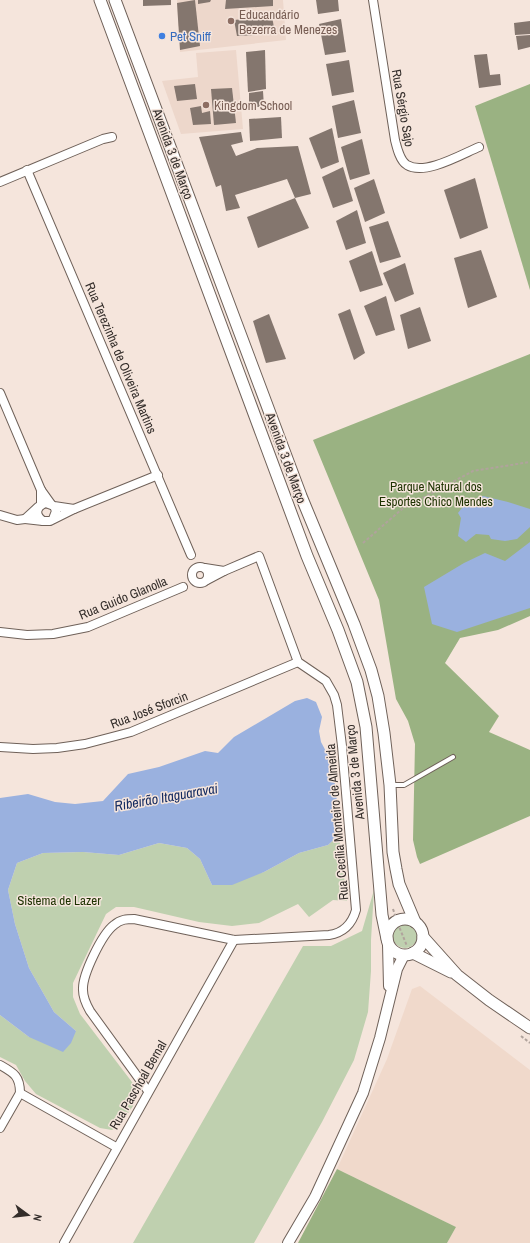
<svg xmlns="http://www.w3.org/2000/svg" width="530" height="1243" font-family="'Archivo Narrow',sans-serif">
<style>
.built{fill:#f0d9cb}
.education{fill:#edd7cb}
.green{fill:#bfd0af}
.forest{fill:#9ab282}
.water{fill:#9ab1df}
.building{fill:#84766e}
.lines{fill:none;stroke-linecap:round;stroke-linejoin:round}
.service-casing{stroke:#6f6159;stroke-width:6}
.minor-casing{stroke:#6f6159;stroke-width:10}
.tertiary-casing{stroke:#6f6159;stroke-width:12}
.secondary-casing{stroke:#6f6159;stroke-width:13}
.path{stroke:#b0a39c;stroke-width:2;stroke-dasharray:3 2;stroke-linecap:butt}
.service{stroke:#fff;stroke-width:4}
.minor{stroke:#fff;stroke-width:8}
.tertiary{stroke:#fff;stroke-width:10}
.secondary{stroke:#fff;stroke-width:11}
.education-dot{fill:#8d6e63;stroke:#f5e5dc;stroke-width:1.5}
.shop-dot{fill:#3f7fe0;stroke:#f5e5dc;stroke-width:1.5}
.labels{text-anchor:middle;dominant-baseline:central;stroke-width:3;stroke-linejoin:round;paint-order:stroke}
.education-label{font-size:13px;fill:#785e54;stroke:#f5e5dc;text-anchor:start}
.shop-label{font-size:13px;fill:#366cbe;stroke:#f5e5dc;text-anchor:start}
.street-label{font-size:13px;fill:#332d2a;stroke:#f5e5dc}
.park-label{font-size:13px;fill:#1d3200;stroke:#f5e5dc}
.water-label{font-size:14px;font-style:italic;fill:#142b61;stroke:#f5e5dc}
</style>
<rect width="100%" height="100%" fill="#f5e5dc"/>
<polygon class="built" points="420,986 530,1070 530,1243 447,1243 456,1227 337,1169 387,1059 412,989"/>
<g class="education">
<polygon points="177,0 283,0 286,40 180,52"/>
<polygon points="236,50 243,129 181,134 162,81 198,77 196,53"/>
</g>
<g class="green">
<polygon points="339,835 347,901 333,900 309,917 298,904 259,923 232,926 199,922 134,907 116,907 106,914 73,983 73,997 80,1014 135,1086 136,1096 133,1106 120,1125 112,1130 100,1128 36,1094 25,1081 16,1065 0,1057 0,1015 29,1037 76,1031 54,1012 29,968 15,924 8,890 17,863 43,853 83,852 119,855 159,843 187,848 200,859 212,885 264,872 299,853 328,845"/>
<polygon points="374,890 371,940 371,971 368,1012 354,1060 322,1122 254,1243 133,1243 303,946 331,946 362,931"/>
<circle cx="405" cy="936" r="12"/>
</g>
<g class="forest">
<polygon points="530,84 530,290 475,106"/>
<polygon points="530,354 530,616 498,630 460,638 445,663 499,716 489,732 530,750 530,816 420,864 417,857 413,840 415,744 408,721 396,699 379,600 313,440"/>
<polygon points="337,1169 456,1227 447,1243 298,1243"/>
</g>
<g class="water">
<polygon points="483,496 508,502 530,509 530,527 517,539 505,541 491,539 489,535 476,534 466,542 458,536 461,518 458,513 465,504"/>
<polygon points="530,542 530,608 457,632 432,624 424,587 464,563 485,553 505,561"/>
<polygon points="307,698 316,702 322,717 319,731 321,742 330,759 336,789 339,835 328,845 299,853 264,872 232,885 212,885 200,859 187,848 159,843 119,855 83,852 43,853 17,863 8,890 15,924 29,968 54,1012 76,1031 71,1043 63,1052 29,1037 0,1015 0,798 28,794 55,802 75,804 103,801 128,774 159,767 205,751 218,753 234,737 295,701"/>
</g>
<g class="building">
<polygon points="143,0 171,0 171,5 143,6"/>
<polygon points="195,0 200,46 180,50 177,3"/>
<polygon points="198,0 211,0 210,2 198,4"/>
<polygon points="226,0 273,0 273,6 225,9"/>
<polygon points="316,0 338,0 339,11 318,14"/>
<polygon points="272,16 275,34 237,36 234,20"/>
<polygon points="341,19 346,52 325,55 319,24"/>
<polygon points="530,21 530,34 515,35 514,23"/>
<polygon points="530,35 530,47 518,50 516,36"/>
<polygon points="265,50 266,89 248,92 246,52"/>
<polygon points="487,54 490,75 500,74 501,85 479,88 474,55"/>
<polygon points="349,60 354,92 332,96 326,64"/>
<polygon points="195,84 197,99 177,101 174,86"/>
<polygon points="232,88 236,123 214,125 211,89"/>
<polygon points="263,91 264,107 249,107 249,93"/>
<polygon points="354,100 361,133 338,138 332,106"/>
<polygon points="201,106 202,113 210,111 211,124 193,125 190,108"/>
<polygon points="281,117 282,138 250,141 249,119"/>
<polygon points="332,128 339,162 321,169 309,138"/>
<polygon points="241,132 243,142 231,145 236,156 257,148 298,146 311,194 295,198 287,179 235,195 240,208 226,211 221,185 216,187 199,137"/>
<polygon points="362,139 370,174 350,180 341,147"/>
<polygon points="343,167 353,201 333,208 322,177"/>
<polygon points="475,178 488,228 460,239 444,190"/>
<polygon points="374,179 385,213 365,222 354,188"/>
<polygon points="295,198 309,228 258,248 247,217"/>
<polygon points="357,210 366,243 346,250 336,221"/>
<polygon points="388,221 401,257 380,263 369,227"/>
<polygon points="481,250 497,297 468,308 454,258"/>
<polygon points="372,251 383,285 360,292 349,261"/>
<polygon points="405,263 414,294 395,302 383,273"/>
<polygon points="386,296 395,330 376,336 364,306"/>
<polygon points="420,307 431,341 408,349 400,315"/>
<polygon points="350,309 365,353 354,360 338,314"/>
<polygon points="269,314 286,359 266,363 253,321"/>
</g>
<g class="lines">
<defs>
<polyline id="service" points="390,785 404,785 453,757"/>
<g id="minor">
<path d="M373,0L395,140C397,148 400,161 407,165C425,176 462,154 479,147"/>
<polyline points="27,170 191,555"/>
<polyline points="0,182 103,139 112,137"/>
<polyline points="0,393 41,490"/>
<polyline points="41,505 41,490 51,504"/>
<polyline points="38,507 25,519 43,521"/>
<polyline points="74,509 158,475"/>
<polyline points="0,515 17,520 25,519"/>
<path d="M53,519L56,511L54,506L46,503C36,506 34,515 43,521H50L74,509L54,506"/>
<circle cx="200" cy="575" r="8"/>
<polyline points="205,568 224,571 207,580"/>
<polyline points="0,632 27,635 53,634 88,627 183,587"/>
<polyline points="0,747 33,749 57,748 85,744 131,732 298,662"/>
<path d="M0,1065C14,1073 20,1076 20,1093"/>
<path d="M148,1091L90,1011C86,1004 83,998 83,990C82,975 102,934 114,925C121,919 127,919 134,919L234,940L329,935C343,933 352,924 356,910L342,746L337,705L334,695L326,681L298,662L259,556L224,571"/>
<polyline points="20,1093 116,1147"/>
<polyline points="0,1128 20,1093"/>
<polyline points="64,1243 234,940"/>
</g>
<g id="tertiary">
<polyline points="388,944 389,986"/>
<polyline points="288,1243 315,1197 363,1093 380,1038 397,969 404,955"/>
</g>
<g id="secondary">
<polyline points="100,0 307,556 338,630 357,682 366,727 382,915 387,939"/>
<polyline points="115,0 301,496 354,624 371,670 378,696 384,733 390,785 393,852 396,869 399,884 415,922"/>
<circle cx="405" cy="937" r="18"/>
<polyline points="423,937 457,975 489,1000 530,1028"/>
<polyline points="413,953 451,972"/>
</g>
</defs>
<use href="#service" class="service-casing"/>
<use href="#minor" class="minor-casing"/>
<use href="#tertiary" class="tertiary-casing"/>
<use href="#secondary" class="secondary-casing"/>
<g class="path">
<polyline points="363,543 402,509 473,471 530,462"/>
<polyline points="393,909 398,924 407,946"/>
<polyline points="521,1036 530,1043"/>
</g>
<use href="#service" class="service"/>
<use href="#minor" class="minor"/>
<use href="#tertiary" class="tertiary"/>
<use href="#secondary" class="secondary"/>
</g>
<g class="education-dot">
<circle cx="231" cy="21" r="4"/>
<circle cx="206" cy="105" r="4"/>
</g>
<circle class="shop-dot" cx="162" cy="36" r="4"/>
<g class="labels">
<g class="education-label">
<text x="239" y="14">Educandário<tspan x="239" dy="15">Bezerra de Menezes</tspan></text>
<text x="214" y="105">Kingdom School</text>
</g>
<g class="shop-label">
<text x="170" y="36">Pet Sniff</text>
</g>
<g class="street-label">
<text transform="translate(403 108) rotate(80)">Rua Sérgio Sajo</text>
<text transform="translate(173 154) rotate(70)">Avenida 3 de Março</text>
<text transform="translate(121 358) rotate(67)">Rua Terezinha de Oliveira Martins</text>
<text transform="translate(286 458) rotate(70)">Avenida 3 de Março</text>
<text transform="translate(123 598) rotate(-22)">Rua Guido Glanolla</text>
<text transform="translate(149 710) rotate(-21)">Rua José Sforcin</text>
<text transform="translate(355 772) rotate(-96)">Avenida 3 de Março</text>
<text transform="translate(337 822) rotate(-95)">Rua Cecília Monteiro de Almeida</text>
<text transform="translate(138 1085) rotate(-60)">Rua Paschoal Bernal</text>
</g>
<g class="park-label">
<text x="436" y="486">Parque Natural dos<tspan x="436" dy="15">Esportes Chico Mendes</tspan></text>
<text x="59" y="900">Sistema de Lazer</text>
</g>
<g class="water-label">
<text transform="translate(166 797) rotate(-10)">Ribeirão Itaguaravai</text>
</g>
</g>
<g transform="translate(28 1215) rotate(105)" stroke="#f5e5dc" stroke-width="3" paint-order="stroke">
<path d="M0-3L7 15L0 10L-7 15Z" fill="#332d2a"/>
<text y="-6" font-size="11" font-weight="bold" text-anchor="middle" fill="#332d2a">N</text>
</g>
</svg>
